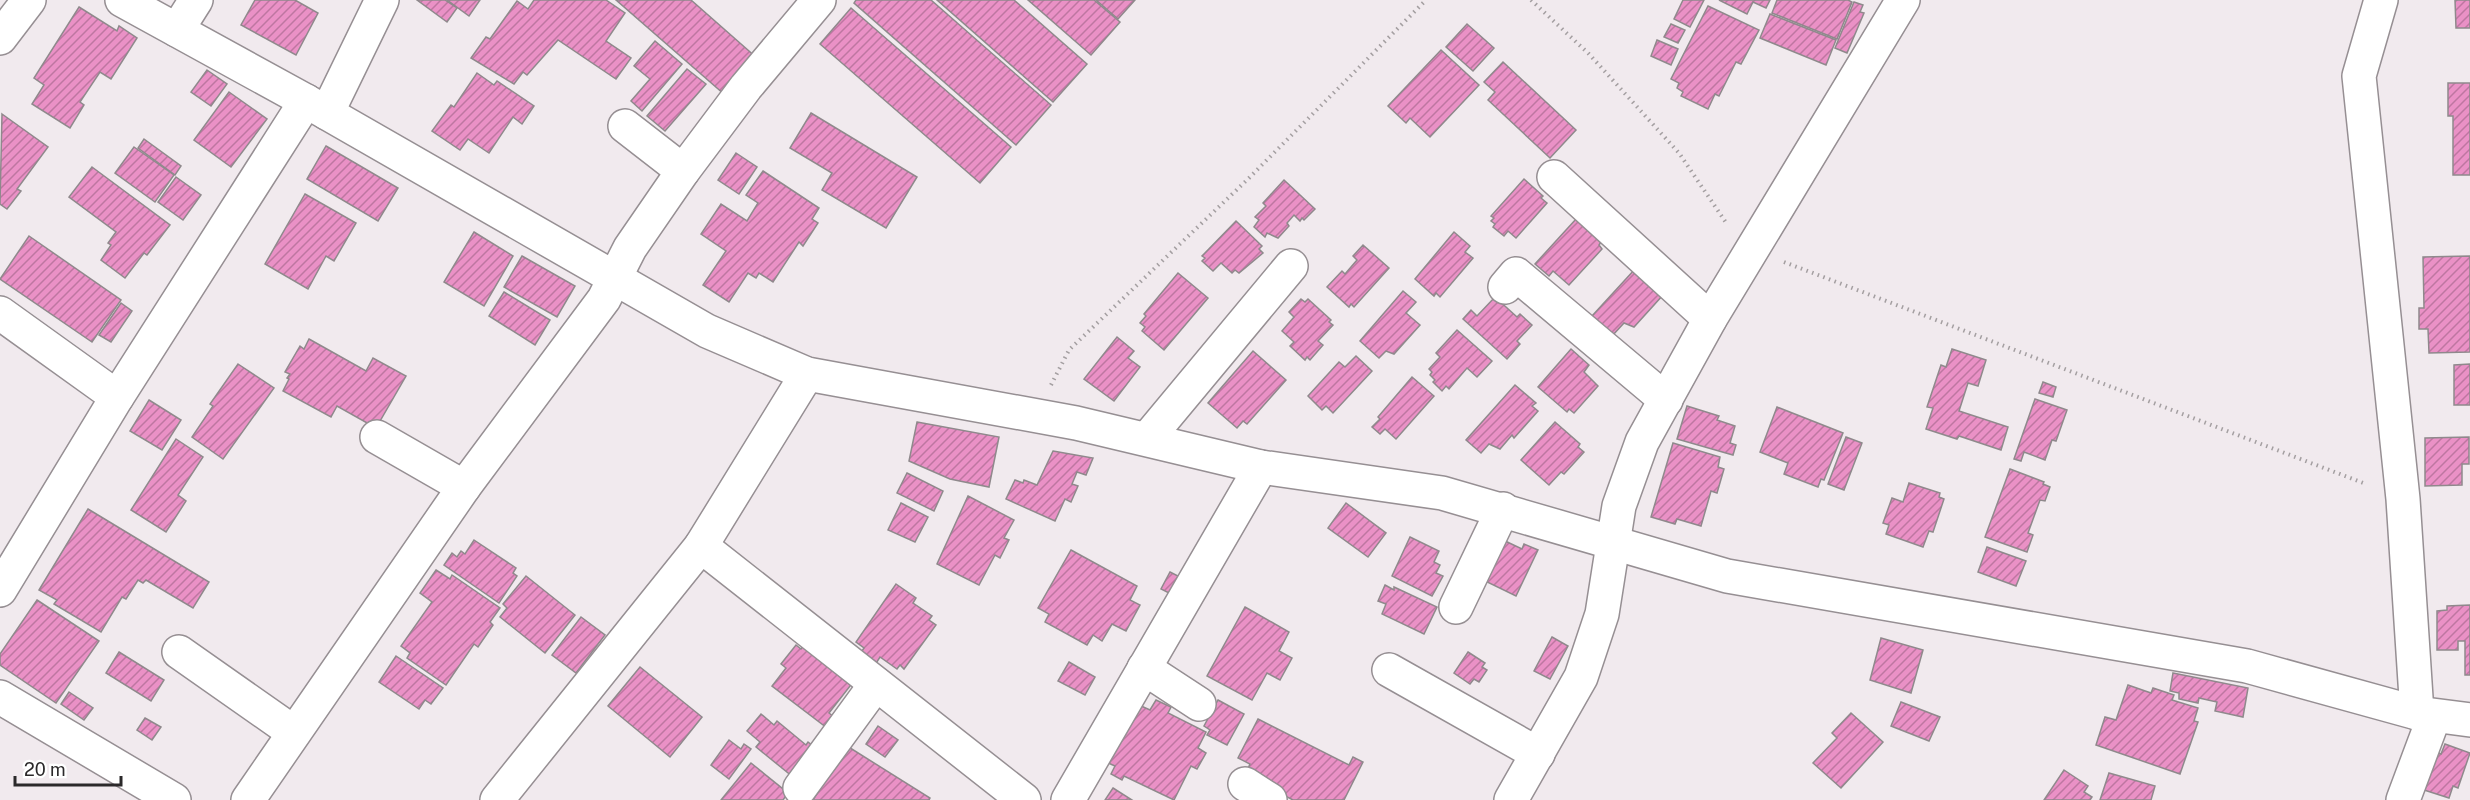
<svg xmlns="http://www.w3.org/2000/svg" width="2470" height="800" font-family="'Public Sans',sans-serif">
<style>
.building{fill:url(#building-hatch);stroke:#8f898c;stroke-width:1.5}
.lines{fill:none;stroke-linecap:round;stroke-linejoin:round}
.minor-casing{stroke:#968f93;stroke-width:36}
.path{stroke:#a49fa1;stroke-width:4;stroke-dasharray:1.5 4.5;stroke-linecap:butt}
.minor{stroke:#fff;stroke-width:33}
</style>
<defs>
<pattern id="building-hatch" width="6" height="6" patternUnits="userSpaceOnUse" patternTransform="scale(1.5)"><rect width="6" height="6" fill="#ea91c6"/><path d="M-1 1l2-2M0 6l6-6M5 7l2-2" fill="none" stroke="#be76a1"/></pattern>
</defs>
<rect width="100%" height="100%" fill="#f1eaee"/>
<g class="building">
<polygon points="255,0 295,0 318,13 296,55 241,25"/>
<polygon points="417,0 445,0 457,8 447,22"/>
<polygon points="447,0 480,0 469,16"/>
<polygon points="534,0 606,0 625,13 606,41 631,58 616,79 558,40 527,75 523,72 514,84 471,58 486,37 490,39 517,1 528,9"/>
<polygon points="616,0 691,0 757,58 725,95"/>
<polygon points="856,0 931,0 1051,105 1016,145 854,3"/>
<polygon points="937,0 1014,0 1087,64 1053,102"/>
<polygon points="1028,0 1094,0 1120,22 1091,55"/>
<polygon points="1096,0 1135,0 1118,19"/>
<polygon points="1683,0 1704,0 1690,27 1674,19"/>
<polygon points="1719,0 1770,0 1766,8 1753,2 1747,14"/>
<polygon points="1777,0 1848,0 1852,2 1837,39 1772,13"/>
<polygon points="2455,0 2470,0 2470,28 2456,28"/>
<polygon points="1854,2 1863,5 1860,12 1864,13 1847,53 1835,48"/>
<polygon points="1708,6 1759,30 1741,64 1736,62 1719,96 1715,94 1708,109 1681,96 1683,92 1677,88 1679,83 1671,79"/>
<polygon points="79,7 117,31 119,26 137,38 111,79 100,72 80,102 84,105 70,128 32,104 44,85 34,78"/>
<polygon points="851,8 1011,147 980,183 820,44"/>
<polygon points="1770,14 1836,40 1826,65 1760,38"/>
<polygon points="1467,24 1494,48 1473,71 1446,47"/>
<polygon points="1671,24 1685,30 1678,43 1664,37"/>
<polygon points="1657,40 1678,49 1671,65 1651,56"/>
<polygon points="655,41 682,64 642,111 631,101 650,79 634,66"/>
<polygon points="1441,50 1479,85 1430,137 1410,118 1406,123 1388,106"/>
<polygon points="1503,62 1576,130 1550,158 1488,100 1495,92 1484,82"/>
<polygon points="687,69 706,84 665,131 647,116"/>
<polygon points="207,70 227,84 211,106 191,92"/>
<polygon points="477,73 494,85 497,81 534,106 522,124 513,117 489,153 468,139 460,150 432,131 451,105 454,107"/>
<polygon points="2448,83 2470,83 2470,175 2453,175 2453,116 2448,116"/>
<polygon points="229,92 267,119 231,167 194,140"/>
<polygon points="811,113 917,177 886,228 822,190 832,173 790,148"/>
<polygon points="2,114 48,147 17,189 21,191 7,209 0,204"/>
<polygon points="144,139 181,166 175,175 138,148"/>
<polygon points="326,146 398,188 378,221 307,179"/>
<polygon points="134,147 174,175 155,202 115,173"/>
<polygon points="736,153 757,167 739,194 718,180"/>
<polygon points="92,167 170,225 147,255 144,253 125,278 101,260 111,245 108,243 116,232 69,197"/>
<polygon points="763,171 819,208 812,219 818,223 803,246 799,242 773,282 759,273 756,278 748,273 729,302 703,285 726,251 701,234 721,204 747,221 758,203 746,195"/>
<polygon points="176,177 201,195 183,220 158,202"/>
<polygon points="1524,179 1543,196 1541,198 1547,203 1516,238 1508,231 1504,236 1493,227 1495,224 1491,221 1494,218 1491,216"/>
<polygon points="1284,180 1315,209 1304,220 1302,218 1300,221 1294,215 1287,223 1289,226 1278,238 1267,233 1265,237 1254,227 1259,220 1255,217 1266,206 1263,203"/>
<polygon points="305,194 356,223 334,261 326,256 308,289 265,264"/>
<polygon points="1576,219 1601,242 1599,245 1602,249 1569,285 1553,271 1549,276 1535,264"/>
<polygon points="1236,221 1262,246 1259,249 1263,253 1239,273 1235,270 1232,273 1221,263 1213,271 1202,261 1205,258 1202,256"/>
<polygon points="474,232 513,256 484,306 444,282"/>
<polygon points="1454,232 1470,246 1465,252 1473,258 1440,297 1436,293 1434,296 1415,279"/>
<polygon points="29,236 121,300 92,342 0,279"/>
<polygon points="1363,245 1389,268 1354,307 1351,304 1349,307 1327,287 1342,271 1345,274 1357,260 1353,256"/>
<polygon points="522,256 575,286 557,317 504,287"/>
<polygon points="2470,256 2470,352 2429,353 2428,329 2419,329 2419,308 2424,308 2423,257"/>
<polygon points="1635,269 1663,295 1634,327 1624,323 1613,335 1592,316"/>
<polygon points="1178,273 1208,298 1164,350 1142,331 1145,327 1140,323 1146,316 1144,314"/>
<polygon points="1403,291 1416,302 1406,313 1420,325 1394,354 1386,351 1379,358 1360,341"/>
<polygon points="504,292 550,320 535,345 489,316"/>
<polygon points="1495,297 1517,317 1520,314 1532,325 1517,341 1520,344 1507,359 1463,319 1471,310 1477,316"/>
<polygon points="1301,299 1305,302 1308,299 1331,320 1329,322 1333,325 1318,341 1323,345 1310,360 1307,357 1305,360 1290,346 1294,342 1282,331 1294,317 1289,312"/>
<polygon points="121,303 132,311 111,342 99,335"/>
<polygon points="1457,330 1492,361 1477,377 1467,368 1449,389 1446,386 1442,391 1433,382 1435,380 1430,375 1432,372 1429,369 1440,357 1436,353"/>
<polygon points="1117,337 1134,351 1128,358 1140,367 1114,401 1084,379"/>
<polygon points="309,339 366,371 373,358 406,376 376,428 337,406 331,417 283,391 289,379 287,378 290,374 285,372 300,346 304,349"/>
<polygon points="1571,349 1589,365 1584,372 1598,386 1574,413 1569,409 1567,412 1538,387"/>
<polygon points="1952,349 1986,360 1978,386 1968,383 1959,411 2008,427 2001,450 1959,436 1957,439 1926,429 1933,408 1927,407 1941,365 1946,367"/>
<polygon points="1253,351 1286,380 1247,424 1243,421 1237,428 1208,403"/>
<polygon points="1356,356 1372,371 1333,413 1326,406 1322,410 1308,396 1339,362 1345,367"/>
<polygon points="238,364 274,388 223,459 192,437 213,406 210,404"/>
<polygon points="2470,364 2470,405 2454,405 2454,365"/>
<polygon points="1412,377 1434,396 1396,439 1385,429 1380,434 1372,427 1380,419 1378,417"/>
<polygon points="2043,382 2056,387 2053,397 2039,393"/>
<polygon points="1515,385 1536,403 1532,406 1538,411 1514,438 1512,435 1500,449 1489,444 1481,453 1466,440"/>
<polygon points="2035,399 2067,410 2056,441 2052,440 2045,460 2024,452 2021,461 2014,459"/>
<polygon points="149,400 181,420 162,450 130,431"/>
<polygon points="1687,406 1719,416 1717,420 1735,426 1730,443 1736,445 1733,455 1677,439"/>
<polygon points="1777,407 1843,433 1824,480 1821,479 1818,487 1784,474 1788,463 1760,452"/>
<polygon points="917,422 999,437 989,487 950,479 909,461"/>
<polygon points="1555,422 1580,444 1578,447 1584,452 1564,474 1561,472 1549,485 1521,460"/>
<polygon points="1846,437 1862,443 1844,490 1828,484"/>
<polygon points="2469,437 2469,464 2462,464 2462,485 2425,486 2425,438"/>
<polygon points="176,439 203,457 178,495 186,501 166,532 131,510"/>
<polygon points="1673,443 1720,457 1718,467 1724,469 1717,493 1711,491 1701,526 1677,519 1675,524 1651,517"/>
<polygon points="1053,451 1093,458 1086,475 1077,472 1072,484 1078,486 1071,502 1065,499 1055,521 1006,499 1015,480 1023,483 1024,480 1037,485"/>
<polygon points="2010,469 2044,482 2043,484 2050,487 2045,501 2040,500 2028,533 2033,535 2027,552 1985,537"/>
<polygon points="907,473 943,491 934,511 897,493"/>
<polygon points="1909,483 1940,493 1939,497 1944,499 1933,532 1929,531 1923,547 1886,534 1889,525 1883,523 1892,498 1903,502"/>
<polygon points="968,496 1014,520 1004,538 1009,540 1000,558 995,555 979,585 937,564"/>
<polygon points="901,503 928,517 915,542 888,530"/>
<polygon points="1346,503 1386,533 1368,557 1328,528"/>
<polygon points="88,509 209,582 193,608 146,580 143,583 138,580 126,599 122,597 101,632 54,604 57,600 39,590"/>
<polygon points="1410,537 1439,551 1434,562 1440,565 1436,573 1443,576 1432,596 1392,576"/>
<polygon points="474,540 516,568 513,573 517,576 499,603 444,565 452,553 457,557 461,551 465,554"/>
<polygon points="1503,540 1522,549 1524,544 1538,550 1516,596 1483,580"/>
<polygon points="1987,547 2026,561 2016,586 1978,572"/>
<polygon points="1071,550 1137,586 1130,600 1140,605 1126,631 1112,624 1102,641 1093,635 1087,645 1045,622 1049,614 1038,608"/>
<polygon points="436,570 450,579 452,575 500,608 490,622 493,625 478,647 474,644 446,685 407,658 410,653 401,646 432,602 420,593"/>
<polygon points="1170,572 1180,577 1171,594 1161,589"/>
<polygon points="526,576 575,615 545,653 500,617 507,608 503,604"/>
<polygon points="896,584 916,598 913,603 932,616 929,620 936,625 904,669 900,665 897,669 880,657 875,665 860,654 864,648 856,642"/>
<polygon points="1385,585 1394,590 1394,587 1437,607 1424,634 1382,614 1386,604 1378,601"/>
<polygon points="37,600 99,641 56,703 0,665 0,654"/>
<polygon points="2470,605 2470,675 2465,675 2465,641 2458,641 2458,650 2437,650 2437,611 2447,610 2447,606"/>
<polygon points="1245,607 1289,632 1279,651 1292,658 1280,680 1267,673 1252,700 1207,676"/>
<polygon points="581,617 605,635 576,673 552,655"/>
<polygon points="1552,637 1568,646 1550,679 1534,671"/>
<polygon points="1881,638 1923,650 1911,693 1870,680"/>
<polygon points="805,643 854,681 829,713 839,721 831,731 772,686 786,668 781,664 796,645 801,649"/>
<polygon points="119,652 164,680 151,701 106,673"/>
<polygon points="1468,652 1485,663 1482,667 1487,670 1479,682 1474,679 1470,684 1454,673"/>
<polygon points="396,656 443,688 431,704 425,700 419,709 379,682"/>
<polygon points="1069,662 1095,677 1085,695 1058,681"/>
<polygon points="640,667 702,717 670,757 608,706"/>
<polygon points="2173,673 2248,688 2243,717 2215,711 2217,702 2199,698 2198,703 2179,699 2179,693 2170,691"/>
<polygon points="2128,685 2151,693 2153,688 2174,695 2172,700 2198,708 2194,721 2198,722 2180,774 2096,745 2105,717 2116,720"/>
<polygon points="69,692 93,708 84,720 61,704"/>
<polygon points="1156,700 1171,707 1168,713 1206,732 1198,748 1206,753 1197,769 1191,766 1174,800 1124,776 1122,780 1111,774 1115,766 1108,763 1139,705 1150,710"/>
<polygon points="1218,700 1244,714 1227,745 1207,735 1210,730 1204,726"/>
<polygon points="1901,702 1940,717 1929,741 1891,726"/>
<polygon points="1851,713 1883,742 1841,788 1813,763 1837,738 1832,733"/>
<polygon points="761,714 774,725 777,721 806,745 808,742 813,746 793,777 756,747 760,742 747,731"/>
<polygon points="145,718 161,727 152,740 137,730"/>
<polygon points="1258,719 1349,765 1353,757 1363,762 1344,800 1293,800 1245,775 1250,764 1238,758"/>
<polygon points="878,726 898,740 885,757 866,744"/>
<polygon points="729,740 741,749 744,744 751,749 729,779 711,765"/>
<polygon points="2445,744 2470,753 2458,788 2453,786 2449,798 2421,789 2433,751 2441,754"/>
<polygon points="847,746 930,798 929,800 813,800"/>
<polygon points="751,763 788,793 783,800 721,800"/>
<polygon points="2064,770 2088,786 2084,792 2092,797 2090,800 2044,800"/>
<polygon points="2109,773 2155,786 2151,800 2100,800"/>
<polygon points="1113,788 1132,800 1105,800"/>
</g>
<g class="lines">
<defs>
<g id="minor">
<polyline points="122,0 306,101 707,331 807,374 1076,423 1261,467 1442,493 1727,576 2247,666 2417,713 2470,720"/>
<polyline points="2381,0 2359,76 2403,499 2417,713"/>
<polyline points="177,30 196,0"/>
<polyline points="0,38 29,0"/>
<polyline points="327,113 382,0"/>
<polyline points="625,126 683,171"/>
<polyline points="1554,177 1710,319"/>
<polyline points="1505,287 1516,274 1666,400"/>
<polyline points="0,313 117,397"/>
<polyline points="377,437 464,487"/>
<polyline points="1147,439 1291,266"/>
<polyline points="701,546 1024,800"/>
<polyline points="0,590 117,397 306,101"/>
<polyline points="1456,607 1503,509"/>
<polyline points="179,652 293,732"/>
<polyline points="1144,668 1199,704"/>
<polyline points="1389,670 1538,754"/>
<polyline points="0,697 174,800"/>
<polyline points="1245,784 1270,800"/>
<polyline points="800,788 876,684"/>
<polyline points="248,800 464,487 604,299 630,248 683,171 746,87 819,0"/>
<polyline points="497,800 701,546 807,374"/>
<polyline points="1068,800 1261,467"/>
<polyline points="1511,800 1581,677 1602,614 1619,506 1642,442 1710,319 1903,0"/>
<polyline points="2403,800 2434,717"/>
</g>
</defs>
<use href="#minor" class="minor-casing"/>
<g class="path">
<polyline points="1531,0 1589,54 1679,153 1727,224"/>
<polyline points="1784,262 2366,484"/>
<polyline points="1051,385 1069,350 1248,179 1426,0"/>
</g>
<use href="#minor" class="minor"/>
</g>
<path d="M15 776v9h106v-9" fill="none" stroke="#2b292a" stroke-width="3"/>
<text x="24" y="776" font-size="18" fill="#2b292a" stroke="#ffffff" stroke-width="4.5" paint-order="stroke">20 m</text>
</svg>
